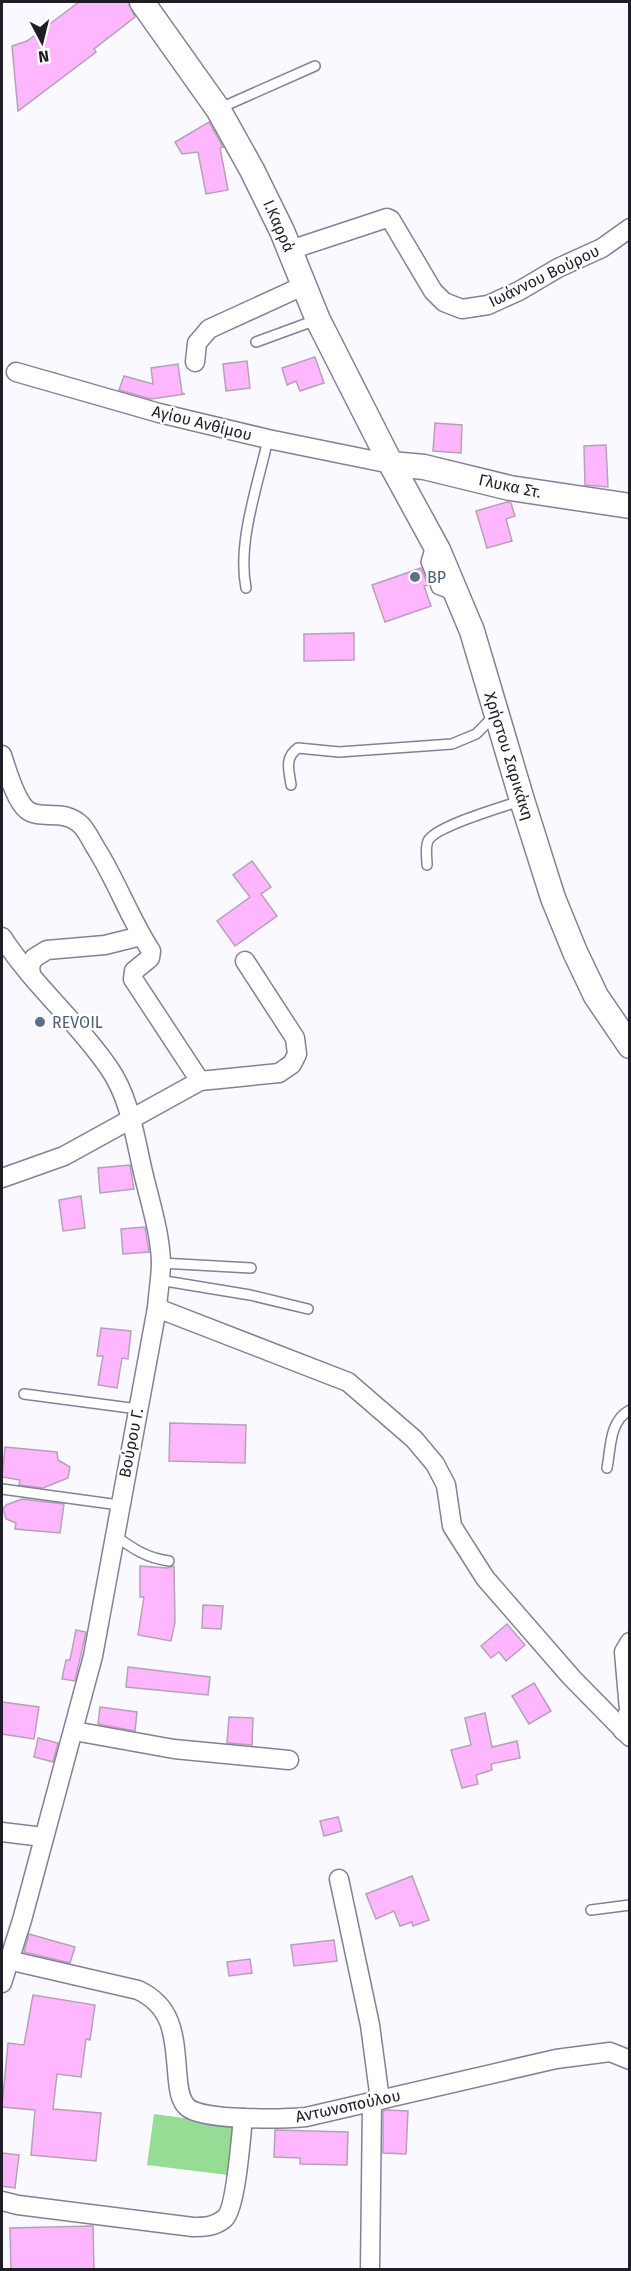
<svg xmlns="http://www.w3.org/2000/svg" width="631" height="2271" font-family="'Fira Sans',sans-serif">
<style>
.green{fill:#97dc95}
.building{fill:#feb6ff;stroke:#b6a2b5;stroke-width:1.5}
.lines{fill:none;stroke-linecap:round;stroke-linejoin:round}
.lane-casing{stroke:#848098;stroke-width:12}
.street-casing{stroke:#848098;stroke-width:21}
.secondary-casing{stroke:#848098;stroke-width:27}
.lane{stroke:#fff;stroke-width:9}
.street{stroke:#fff;stroke-width:18}
.secondary{stroke:#fff;stroke-width:24}
.service-dot{fill:#5c6f8a;stroke:#fff;stroke-width:2}
.labels{text-anchor:middle;dominant-baseline:central;stroke-width:4.5;stroke-linejoin:round;paint-order:stroke}
.street-label{font-size:16px;fill:#1f1e27;stroke:#fff}
.service-label{font-size:16px;fill:#4e5e75;stroke:#fff;text-anchor:start}
</style>
<rect width="100%" height="100%" fill="#faf9ff"/>
<polygon class="green" points="154,2114 235,2125 228,2175 147,2165"/>
<g class="building">
<polygon points="79,2 128,2 135,17 94,49 96,52 18,111 12,46 27,41"/>
<polygon points="209,122 223,147 220,148 228,190 206,194 198,152 182,154 175,142"/>
<polygon points="315,357 324,383 300,391 296,381 287,385 282,368"/>
<polygon points="247,361 250,388 226,391 223,364"/>
<polygon points="178,364 182,393 185,394 151,399 119,390 124,376 153,384 151,368"/>
<polygon points="435,423 462,425 461,453 433,451"/>
<polygon points="606,445 608,487 585,485 584,446"/>
<polygon points="507,502 511,503 515,516 506,519 512,541 487,548 476,511"/>
<polygon points="421,568 428,585 424,586 431,606 385,622 372,585"/>
<polygon points="354,633 354,660 304,661 304,634"/>
<polygon points="252,861 271,887 261,894 277,916 235,946 217,921 250,897 233,875"/>
<polygon points="130,1165 134,1189 100,1193 98,1168"/>
<polygon points="81,1196 85,1228 63,1231 59,1200"/>
<polygon points="145,1227 149,1252 123,1254 121,1229"/>
<polygon points="101,1328 131,1331 128,1359 122,1358 117,1388 98,1385 103,1356 97,1356"/>
<polygon points="170,1423 246,1425 245,1463 169,1461"/>
<polygon points="5,1447 57,1452 58,1460 70,1467 68,1478 43,1488 19,1485 20,1480 2,1477"/>
<polygon points="22,1499 64,1504 60,1533 15,1529 16,1523 6,1519 3,1509 6,1505"/>
<polygon points="140,1566 168,1568 174,1566 175,1622 171,1641 138,1635 144,1597 140,1597"/>
<polygon points="203,1605 223,1606 221,1629 202,1628"/>
<polygon points="507,1624 525,1645 506,1661 499,1652 491,1658 481,1646"/>
<polygon points="76,1630 86,1632 75,1681 62,1679 66,1660 70,1660"/>
<polygon points="128,1667 210,1677 208,1695 126,1687"/>
<polygon points="534,1683 551,1711 529,1724 512,1696"/>
<polygon points="2,1702 39,1707 34,1739 2,1734"/>
<polygon points="100,1707 137,1712 135,1731 98,1724"/>
<polygon points="485,1713 492,1747 517,1741 520,1758 491,1764 492,1770 476,1775 478,1784 462,1788 451,1750 471,1745 465,1718"/>
<polygon points="229,1717 253,1718 252,1745 227,1743"/>
<polygon points="38,1738 58,1743 53,1762 34,1757"/>
<polygon points="338,1817 342,1831 324,1836 320,1821"/>
<polygon points="412,1876 429,1920 413,1926 412,1922 400,1926 394,1911 376,1919 366,1894"/>
<polygon points="29,1934 75,1947 70,1963 24,1952"/>
<polygon points="334,1940 337,1961 294,1966 291,1945"/>
<polygon points="250,1959 252,1973 229,1976 227,1962"/>
<polygon points="33,1995 95,2005 90,2040 86,2039 81,2077 57,2074 53,2109 101,2113 96,2161 31,2155 35,2110 2,2107 8,2043 24,2045"/>
<polygon points="387,2110 408,2111 406,2154 383,2153 383,2111"/>
<polygon points="275,2130 348,2132 347,2165 300,2164 300,2158 274,2157"/>
<polygon points="2,2153 19,2155 15,2188 2,2186"/>
<polygon points="93,2226 94,2270 11,2270 10,2228"/>
</g>
<g class="lines">
<defs>
<g id="lane">
<polyline points="218,109 315,66"/>
<polyline points="256,342 316,320"/>
<polyline points="431,545 426,562 437,589 453,595"/>
<path d="M246,588C237,542 258,485 268,439"/>
<path d="M291,785C289,770 284,758 298,748L339,752L452,744L476,734L495,715"/>
<path d="M427,865C427,857 425,848 428,841C435,826 503,807 520,801"/>
<polyline points="161,1263 251,1268"/>
<polyline points="159,1280 250,1295 308,1309"/>
<polyline points="24,1394 138,1409"/>
<path d="M607,1468C611,1448 609,1421 630,1410"/>
<polyline points="2,1489 119,1505"/>
<path d="M114,1535C132,1548 146,1558 169,1561"/>
<polyline points="591,1910 630,1905"/>
</g>
<g id="street">
<polyline points="290,250 387,218 391,220 433,291 444,302 462,309 488,305 519,291 558,268 602,248 630,228"/>
<polyline points="195,362 197,343 209,329 305,285"/>
<polyline points="16,372 159,413 268,439 391,464"/>
<path d="M2,755C7,770 15,800 27,810C41,821 64,807 82,826C88,833 92,842 97,850C117,882 130,919 151,951L150,958L134,971L133,979L200,1081"/>
<path d="M2,937C33,985 77,1021 109,1068C130,1098 135,1138 143,1172C150,1202 160,1232 161,1262C161,1277 158,1293 157,1308L93,1656L22,1920L2,1983"/>
<polyline points="31,975 30,966 34,958 47,950 105,945 141,936"/>
<polyline points="2,1178 64,1156 200,1081 279,1073 292,1064 297,1054 295,1038 245,961"/>
<polyline points="157,1308 348,1382 414,1439 435,1464 446,1485 452,1526 485,1578 572,1678 630,1737"/>
<polyline points="74,1731 174,1749 289,1760"/>
<polyline points="623,1731 629,1710 624,1652 630,1642"/>
<polyline points="2,1832 43,1837"/>
<polyline points="339,1879 370,2025 380,2100"/>
<path d="M8,1960L138,1990C177,2008 174,2043 178,2081C179,2090 180,2100 187,2107C202,2121 284,2119 306,2117L556,2059L610,2052L630,2060"/>
<path d="M2,2201L18,2205L193,2227C204,2227 214,2227 224,2219C236,2210 241,2136 243,2118"/>
<polyline points="370,2270 372,2102"/>
</g>
<g id="secondary">
<polyline points="142,2 218,109 252,170 282,231 318,320 391,464 438,550 472,631 522,800 553,898 575,952 596,996 630,1046"/>
<polyline points="391,464 424,467 510,488 630,506"/>
</g>
</defs>
<use href="#lane" class="lane-casing"/>
<use href="#street" class="street-casing"/>
<use href="#secondary" class="secondary-casing"/>
<use href="#lane" class="lane"/>
<use href="#street" class="street"/>
<use href="#secondary" class="secondary"/>
</g>
<g class="service-dot">
<circle cx="415" cy="577" r="6"/>
<circle cx="40" cy="1022" r="6"/>
</g>
<g class="labels">
<g class="street-label">
<text transform="translate(279 226) rotate(66)">Ι.Καρρά</text>
<text transform="translate(544 276) rotate(-26)">Ιωάννου Βούρου</text>
<text transform="translate(202 423) rotate(14)">Αγίου Ανθίμου</text>
<text transform="translate(510 486) rotate(12)">Γλυκα Στ.</text>
<text transform="translate(509 756) rotate(73)">Χρήστου Σαρικάκη</text>
<text transform="translate(131 1443) rotate(-79)">Βούρου Γ.</text>
<text transform="translate(348 2106) rotate(-12)">Αντωνοπούλου</text>
</g>
<g class="service-label">
<text x="427" y="577">BP</text>
<text x="52" y="1022">REVOIL</text>
</g>
</g>
<rect width="631" height="2271" fill="none" stroke="#1f1e27" stroke-width="6"/>
<g transform="translate(42 42) rotate(173)" stroke="#ffffff" stroke-width="4.5" paint-order="stroke">
<path d="M0-4.5L10 22L0 15L-10 22Z" fill="#1f1e27"/>
<text y="-9" font-size="16" font-weight="bold" text-anchor="middle" fill="#1f1e27">N</text>
</g>
</svg>
